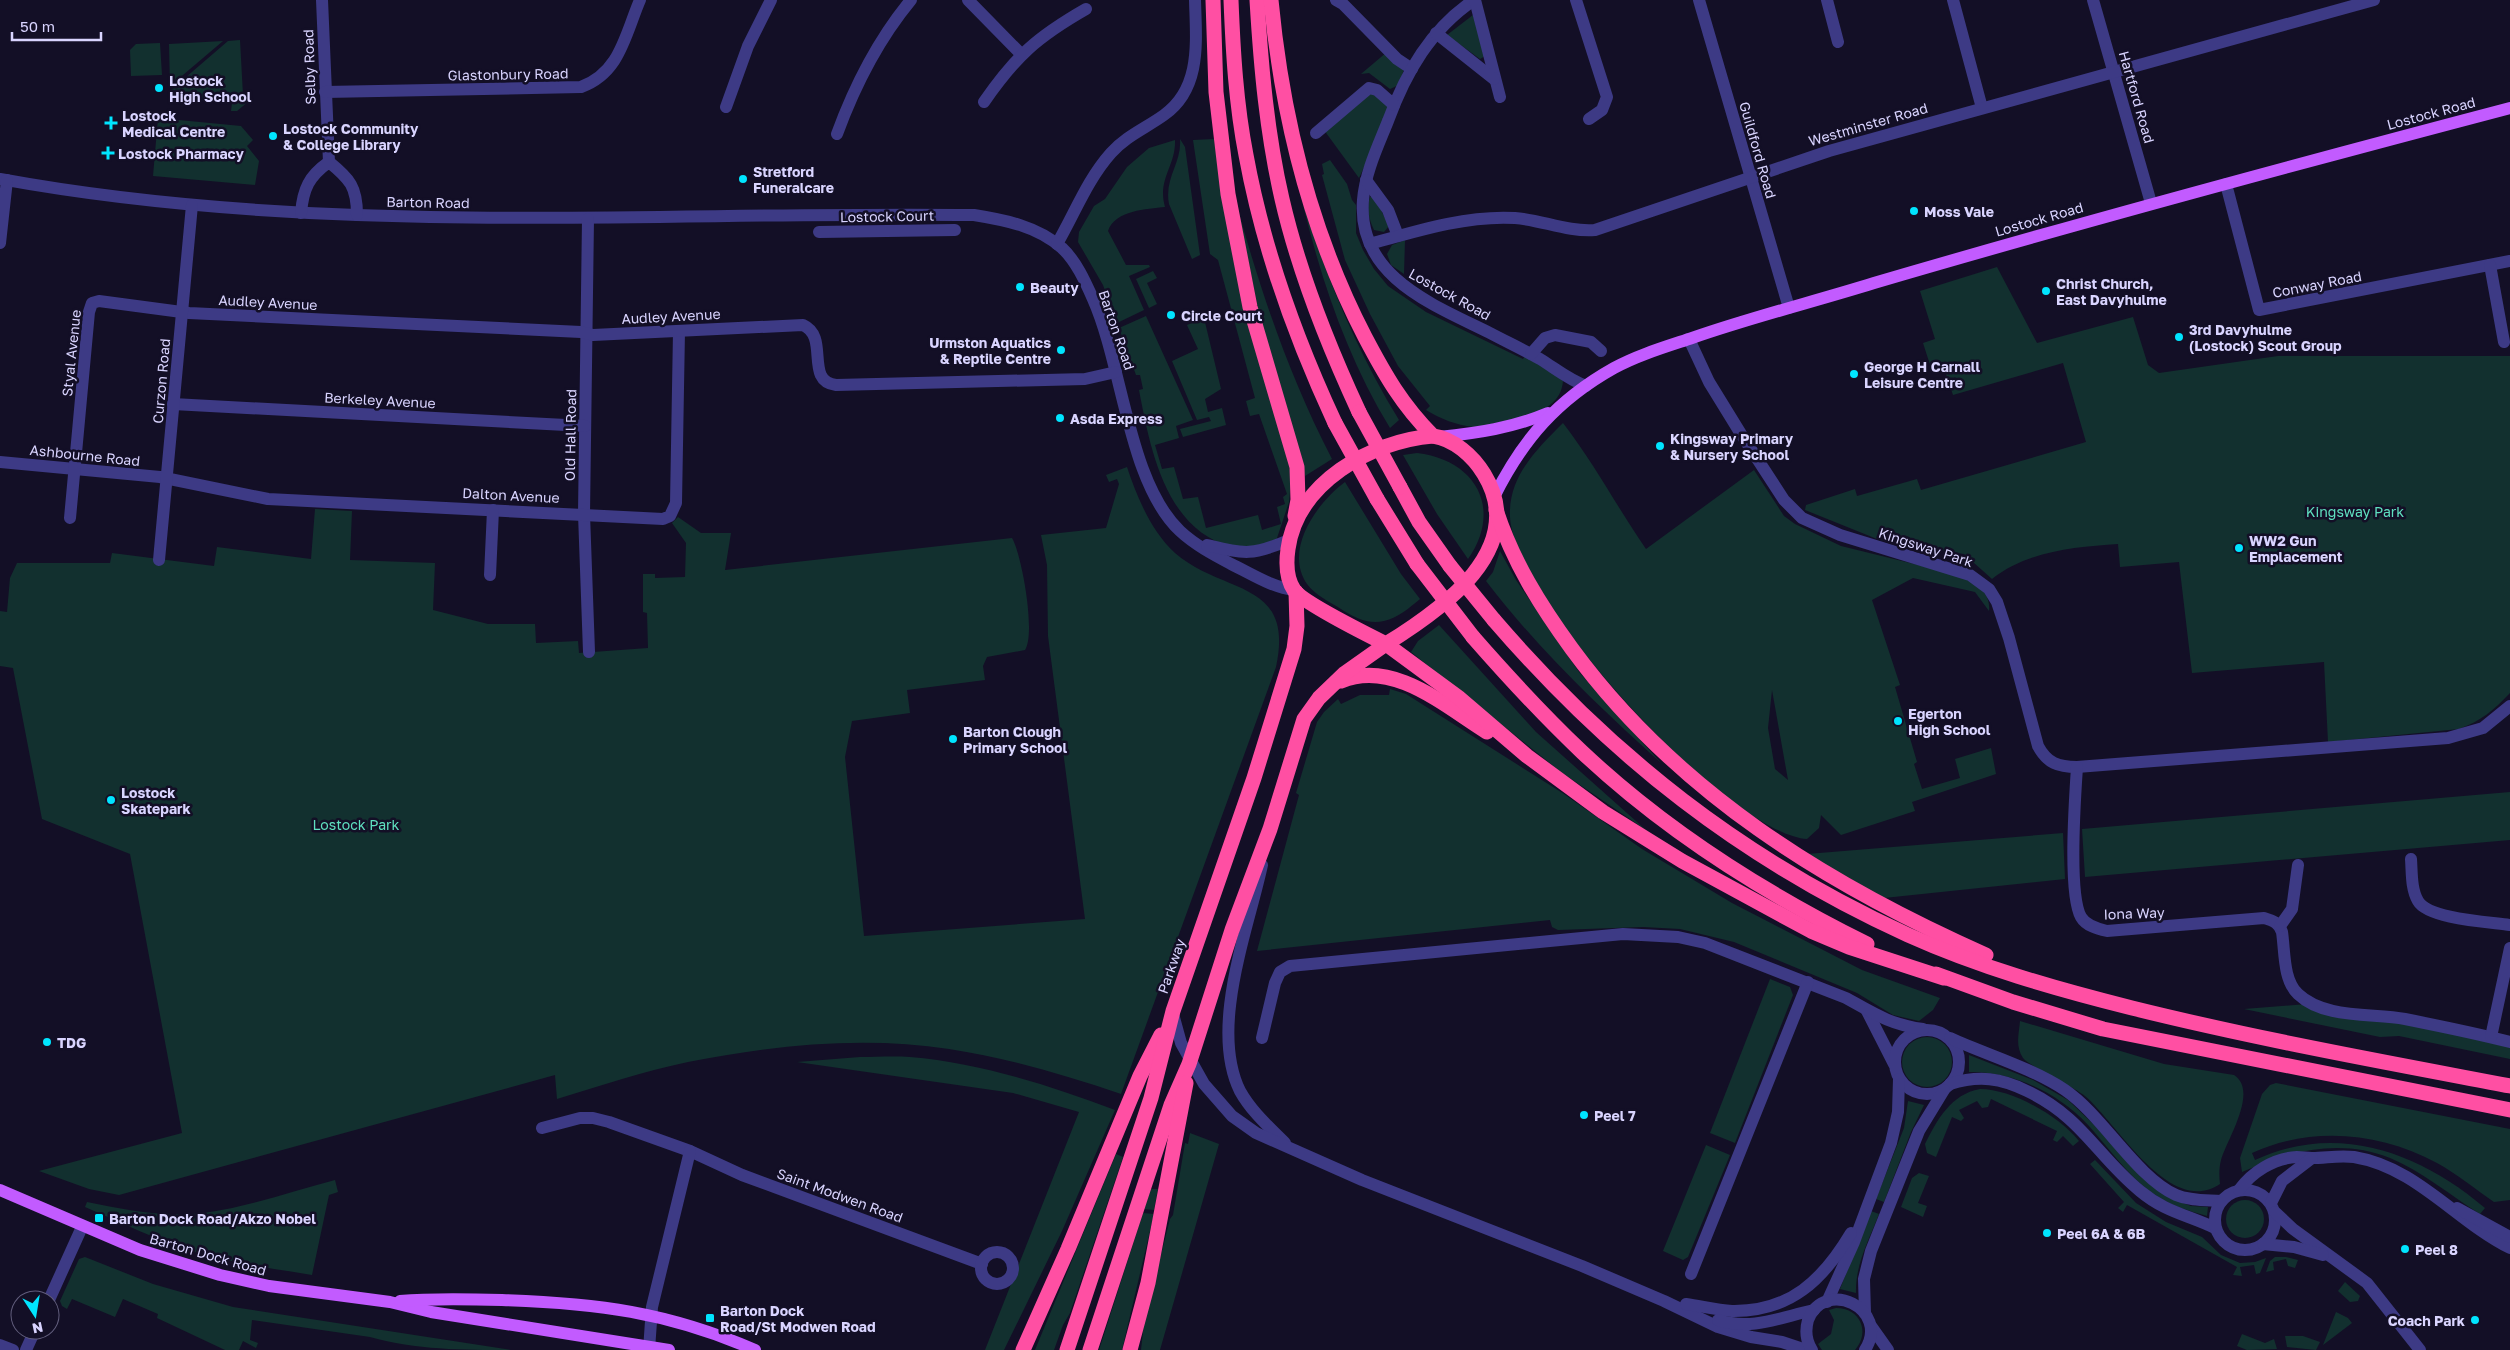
<svg xmlns="http://www.w3.org/2000/svg" width="2510" height="1350" font-family="'Golos Text',sans-serif">
<style>
.green{fill:#12302f;fill-rule:evenodd}
.lines{fill:none;stroke-linecap:round;stroke-linejoin:round}
.minor{stroke:#3d3a85;stroke-width:12}
.major{stroke:#c25bff;stroke-width:12}
.highway{stroke:#ff4fa3;stroke-width:15}
.highway-bridge{stroke:#ff4fa3;stroke-width:15}
.poi-dot{fill:#00e5ff;stroke:#130f26;stroke-width:2}
.labels{text-anchor:middle;dominant-baseline:central;stroke-width:5;stroke-linejoin:round;paint-order:stroke}
.street-label{font-size:14px;fill:#d9d4ff;stroke:#130f26}
.poi-label{font-size:14px;font-weight:bold;fill:#d9d4ff;stroke:#130f26;text-anchor:start}
.park-label{font-size:14px;fill:#5fe0c0;stroke:#130f26}
</style>
<rect width="100%" height="100%" fill="#130f26"/>
<g class="green">
<polygon points="1473,15 1485,56 1480,59 1447,35"/>
<polygon points="240,40 243,95 249,95 249,101 237,111 231,111 232,103 171,98 171,90 228,41"/>
<polygon points="223,41 170,86 169,44"/>
<polygon points="160,43 162,75 131,76 130,50 136,44"/>
<polygon points="1387,52 1404,69 1399,85 1390,89 1369,73 1361,74"/>
<polygon points="1366,90 1393,105 1359,178 1324,130"/>
<polygon points="158,118 241,126 253,140 247,146 259,161 255,185 153,176"/>
<path d="M1180,139L1185,147L1200,255L1192,259L1169,204C1164,178 1182,163 1180,139Z"/>
<path d="M1214,139L1222,197L1292,470L1289,502L1275,544C1262,545 1245,549 1233,547C1165,531 1150,447 1139,390L1143,389L1140,375H1136L1119,328L1146,316L1193,420L1176,426L1179,438L1155,445L1162,469L1174,467L1183,499L1198,497L1206,528L1258,515L1262,530L1281,524L1277,507L1285,504L1283,497L1287,494L1259,414L1250,416L1246,401L1255,398L1218,260L1210,254L1193,140Z"/>
<path d="M1175,140C1176,166 1157,179 1165,207C1147,209 1115,210 1108,231L1126,265H1149L1150,267L1129,276L1144,310L1117,323L1103,285L1078,242L1079,232L1094,206L1105,199L1127,167L1149,148Z"/>
<path d="M1330,160L1347,184L1352,200L1356,205V233L1363,250L1374,269L1388,286L1426,312L1523,359L1527,352L1563,381C1561,411 1524,418 1500,422C1492,424 1482,427 1473,427C1456,425 1441,419 1426,410L1430,406L1398,366L1370,314L1345,260L1322,175L1324,174L1322,164Z"/>
<path d="M1374,196L1389,226L1384,232L1374,230C1369,220 1366,207 1370,197Z"/>
<path d="M1303,205C1329,282 1356,350 1399,420L1390,428C1348,359 1322,283 1303,205Z"/>
<path d="M1237,206C1261,293 1290,378 1332,459L1305,476L1260,318Z"/>
<polygon points="1405,240 1404,274 1391,265 1387,254 1392,245"/>
<path d="M1997,267L2037,343L2133,317L2148,365L2159,373L2278,356H2510V693C2494,710 2481,721 2459,729L2328,742L2324,662L2192,673L2179,562L2120,567L2118,544C2074,547 2028,551 1992,579L1964,554L1901,545L1877,539L1805,510L1806,505L1855,489L1857,496L1917,479L1921,490L2086,442L2063,363L1953,395L1944,368L1932,371L1923,343L1935,339L1920,291Z"/>
<polygon points="1153,271 1157,278 1147,283 1157,304 1149,308 1136,279"/>
<polygon points="1204,318 1221,389 1205,399 1208,412 1222,408 1226,425 1183,437 1180,429 1211,421 1209,417 1197,420 1172,361 1198,349 1187,325"/>
<path d="M1563,423C1594,463 1617,507 1646,549L1754,470L1784,516L1795,524L1841,546L1967,577C1979,585 1991,595 1989,611L1975,592L1913,578L1872,600L1900,685L1895,687L1917,762L1914,764L1922,789L1960,778L1955,759L1991,748L1996,774L1912,802L1915,811L1841,835L1821,815L1819,828L1807,839C1726,833 1513,597 1510,517C1508,477 1536,450 1563,423ZM1772,690L1788,780L1775,769L1768,728Z"/>
<path d="M1417,453C1476,460 1503,509 1468,559L1437,514L1403,455Z"/>
<path d="M1127,467C1137,497 1151,531 1175,553C1223,595 1295,579 1276,667L1121,1094C1065,1075 1008,1058 949,1049C864,1036 772,1045 688,1062C644,1071 600,1086 557,1099L555,1075L119,1195L89,1189L39,1171L182,1133L130,854L42,819L13,668L0,666V611L7,612L10,578L17,563H110L112,553L214,566L217,547L311,559L315,509L352,511L350,560L435,563L433,610L488,624H535L536,643L578,641L579,653L648,648L647,613L643,612V574H655V578L685,577L686,543L672,523L678,517L701,533H731L725,570L1012,538C1022,555 1036,634 1025,650L987,657L983,666L985,680L907,690L910,713L852,721L845,757L864,936L1085,919L1048,636L1047,565L1041,535L1106,528L1119,484L1117,479L1109,482L1106,475Z"/>
<path d="M1345,482L1401,574L1420,599C1409,608 1398,618 1384,621C1369,625 1353,617 1341,609C1330,602 1315,595 1307,584C1283,549 1318,502 1345,482Z"/>
<path d="M1500,551L1516,580L1579,672L1661,763C1598,706 1538,649 1486,581L1493,572Z"/>
<polygon points="1439,625 1536,732 1646,830 1561,772 1411,652 1418,641"/>
<polygon points="1390,689 1406,694 1564,794 1642,849 1732,903 1862,970 1940,998 1933,1010 1919,1021 1893,1015 1857,993 1734,942 1680,929 1643,927 1558,930 1552,927 1550,920 1257,951 1299,795 1296,793 1317,722 1324,712 1338,699 1341,704 1360,695 1389,695"/>
<polygon points="2510,792 2510,840 2085,877 2082,829"/>
<polygon points="2063,833 2065,879 1884,898 1807,854"/>
<polygon points="1770,979 1790,987 1793,995 1735,1143 1710,1133"/>
<polygon points="2307,1004 2402,1021 2510,1045 2510,1059 2399,1036 2380,1037 2244,1009"/>
<path d="M2020,1021L2164,1064L2234,1075C2259,1091 2227,1139 2221,1160C2219,1168 2219,1176 2220,1184C2170,1218 2117,1123 2085,1096C2071,1085 2029,1066 2023,1058C2015,1046 2019,1034 2020,1021Z"/>
<circle cx="1927" cy="1062" r="25"/>
<path d="M1969,1055L2033,1080L2068,1100L2172,1199L2191,1206L2208,1207L2207,1216C2189,1211 2173,1206 2157,1196C2129,1178 2110,1149 2088,1125C2058,1093 2013,1071 1969,1072Z"/>
<path d="M860,1057C876,1057 893,1056 910,1057C980,1063 1049,1085 1115,1110L1062,1231L1004,1350H985L1079,1112L1013,1093L797,1062Z"/>
<path d="M2276,1083L2510,1129V1200L2494,1202C2475,1189 2457,1174 2437,1163C2379,1132 2312,1126 2252,1153L2255,1160C2337,1122 2419,1152 2485,1208L2480,1214C2451,1196 2422,1171 2390,1158C2339,1138 2290,1151 2242,1172L2240,1158L2262,1094L2270,1085Z"/>
<path d="M1980,1089C2012,1089 2059,1116 2079,1141L2073,1146L2063,1136L2057,1142L2053,1140L2057,1131L1991,1099L1988,1107L1982,1108L1977,1101L1959,1110L1964,1118L1961,1121L1952,1117L1936,1157L1927,1153L1925,1144C1937,1120 1951,1094 1980,1089Z"/>
<polygon points="1908,1101 1924,1105 1911,1132 1884,1202 1876,1199 1904,1128"/>
<polygon points="1190,1133 1219,1144 1160,1350 1141,1350 1144,1322 1170,1219 1173,1215 1185,1143 1188,1144"/>
<polygon points="1706,1145 1730,1155 1688,1257 1683,1260 1663,1251"/>
<polygon points="1116,1154 1123,1157 1070,1313 1063,1325 1054,1350 1035,1350"/>
<polygon points="2095,1160 2136,1203 2166,1222 2202,1237 2221,1255 2240,1263 2255,1262 2266,1258 2260,1273 2256,1274 2254,1265 2240,1267 2242,1276 2233,1275 2237,1267 2127,1205 2123,1212 2118,1208 2124,1202 2090,1164"/>
<polygon points="1919,1173 1929,1176 1918,1203 1927,1206 1923,1217 1901,1207 1912,1178"/>
<path d="M335,1180L338,1192L329,1195L312,1275C272,1268 230,1263 191,1251C155,1239 120,1222 85,1207L87,1202C121,1209 155,1216 190,1214C238,1211 288,1192 335,1180Z"/>
<polygon points="1151,1189 1158,1189 1154,1210 1144,1209"/>
<circle cx="2245" cy="1219" r="19"/>
<path d="M1871,1211L1879,1214C1869,1240 1855,1265 1856,1293L1840,1289Z"/>
<polygon points="1143,1213 1154,1214 1122,1350 1099,1350"/>
<path d="M85,1257L153,1284L233,1307L511,1350C464,1350 416,1350 370,1337L252,1320L250,1340L258,1343L256,1348L243,1341L239,1350H225L157,1318L158,1314L123,1299L115,1317L72,1299L67,1309L62,1306L60,1301L79,1259Z"/>
<polygon points="2275,1257 2286,1257 2298,1260 2295,1268 2288,1266 2286,1259 2273,1262 2274,1270 2266,1272 2270,1261"/>
<polygon points="2345,1282 2360,1296 2358,1301 2350,1302 2338,1291"/>
<path d="M1836,1308C1860,1308 1871,1332 1855,1350H1822L1818,1344L1831,1334L1834,1320L1829,1310Z"/>
<polygon points="2336,1312 2348,1318 2352,1323 2323,1345"/>
<polygon points="2242,1334 2265,1343 2274,1339 2277,1349 2247,1350 2237,1346"/>
<polygon points="2285,1336 2303,1336 2320,1342 2316,1350 2287,1347"/>
</g>
<g class="lines">
<g class="minor">
<polyline points="322,0 329,162"/>
<polyline points="968,0 1021,54"/>
<polyline points="1336,0 1343,4 1397,59 1412,69"/>
<path d="M1474,0C1431,29 1406,72 1388,121C1378,146 1365,173 1363,200C1357,277 1434,305 1490,333C1507,342 1524,350 1540,359C1556,369 1569,380 1586,386"/>
<polyline points="1475,0 1500,97"/>
<polyline points="1576,0 1607,97 1602,110 1589,119"/>
<polyline points="1699,0 1789,308"/>
<polyline points="1827,0 1838,42"/>
<polyline points="1953,0 1982,108"/>
<polyline points="2093,0 2151,203"/>
<polyline points="1436,33 1494,79"/>
<path d="M325,92L581,87C620,73 625,35 640,0"/>
<path d="M984,102C1016,56 1037,37 1086,9"/>
<polyline points="726,107 748,46 771,0"/>
<polyline points="1316,133 1369,88 1377,90 1394,105"/>
<path d="M837,134C855,85 877,41 911,0"/>
<path d="M0,179C322,238 649,211 974,215C1005,220 1037,226 1062,248C1076,261 1085,281 1093,299C1123,366 1128,482 1180,531C1195,545 1214,555 1231,564C1252,574 1271,587 1294,590"/>
<polyline points="1366,180 1388,210 1398,236"/>
<polyline points="2226,184 2259,310 2510,261"/>
<path d="M301,213C303,189 309,176 329,162C350,179 357,187 357,215"/>
<polyline points="588,219 584,514 589,652"/>
<polyline points="819,232 955,230"/>
<polyline points="0,243 7,180"/>
<path d="M1057,244C1075,213 1087,180 1111,153C1126,136 1146,128 1164,115C1202,88 1196,41 1195,0"/>
<path d="M1370,244C1416,231 1467,215 1515,218C1542,220 1567,232 1595,230L1829,151L2374,0"/>
<polyline points="2490,265 2504,342"/>
<path d="M1689,339L1709,382L1741,434L1784,500L1802,518L1840,535L1970,575L1989,589L1997,602L2009,638L2038,746C2047,763 2058,767 2077,767L2448,738L2483,728L2510,706"/>
<polyline points="1531,354 1545,338 1555,335 1591,342 1601,351"/>
<polyline points="173,404 585,426"/>
<polyline points="0,462 160,477 268,499 663,519 670,516 676,503 679,331"/>
<path d="M70,518L89,312L92,303L99,301L189,313L581,332L593,335L803,325C830,337 804,381 836,385L1085,379L1116,372"/>
<path d="M1207,545C1245,554 1252,556 1289,540"/>
<polyline points="159,560 192,205"/>
<polyline points="490,575 493,510"/>
<path d="M2077,767C2075,797 2068,894 2081,917C2086,926 2098,929 2107,931L2264,918C2274,921 2279,923 2282,932C2285,952 2283,980 2298,994C2324,1019 2372,1013 2405,1019C2440,1026 2475,1033 2510,1042"/>
<path d="M2411,859C2412,873 2411,889 2418,901C2428,919 2490,922 2510,925"/>
<path d="M1262,865C1248,930 1209,1028 1240,1091C1251,1111 1269,1127 1285,1143"/>
<polyline points="2280,926 2292,909 2298,865"/>
<polyline points="1867,1011 1894,1064"/>
<polyline points="1173,1014 1181,1043 1204,1084 1232,1116 1256,1133 1362,1180 1582,1266 1664,1301 1718,1327 1751,1337 1782,1342 1806,1350"/>
<circle cx="1927" cy="1062" r="32"/>
<polyline points="2491,1037 2510,948"/>
<path d="M1262,1038L1275,983L1280,972L1290,966L1623,934L1678,937L1705,943L1846,998C1873,1013 1891,1025 1923,1029"/>
<path d="M1950,1038C1987,1055 2030,1067 2065,1090C2103,1116 2136,1177 2176,1195C2190,1201 2206,1200 2221,1201"/>
<path d="M1950,1084C1979,1075 2001,1078 2027,1091C2082,1117 2097,1156 2140,1191C2165,1212 2188,1215 2215,1228"/>
<polyline points="542,1128 580,1118 593,1118 609,1122 690,1151 742,1175 982,1264"/>
<circle cx="2245" cy="1220" r="30"/>
<path d="M2239,1190C2252,1172 2274,1158 2297,1157C2302,1157 2307,1158 2312,1158C2326,1158 2339,1155 2354,1157C2416,1167 2456,1221 2510,1248"/>
<polyline points="2271,1203 2282,1181 2312,1158"/>
<polyline points="2457,1208 2510,1237"/>
<polyline points="2275,1212 2293,1229 2367,1283 2420,1350"/>
<polyline points="2263,1244 2294,1247 2323,1255"/>
<circle cx="997" cy="1268" r="16"/>
<polyline points="1691,1274 1808,982"/>
<polyline points="49,1300 82,1227"/>
<polyline points="1827,1302 1854,1242 1891,1143 1898,1112 1899,1079"/>
<path d="M1686,1304C1701,1306 1716,1310 1732,1311C1790,1312 1823,1280 1851,1233"/>
<polyline points="1865,1313 1864,1279 1871,1251 1919,1131 1944,1090"/>
<path d="M1718,1320C1752,1331 1781,1317 1814,1310"/>
<polyline points="1871,1326 1888,1350"/>
<polyline points="0,1345 13,1350"/>
<polyline points="26,1350 35,1330"/>
<polyline points="649,1350 652,1307 690,1151"/>
<path d="M1812,1350C1806,1341 1805,1331 1808,1320C1825,1277 1891,1309 1865,1350"/>
</g>
<g class="major">
<path d="M1439,437C1478,433 1512,428 1548,413"/>
<path d="M1494,497C1523,439 1557,400 1614,368C1638,355 1665,347 1692,338C1752,317 1813,302 1874,283C2085,221 2297,164 2510,108"/>
<polyline points="0,1190 140,1250 220,1275 269,1286 390,1302 431,1312 669,1350"/>
<path d="M400,1301C434,1298 468,1299 502,1300C596,1303 668,1312 755,1350"/>
</g>
<g class="highway">
<polyline points="1213,0 1216,92 1228,194 1250,307 1297,467 1298,500 1295,516"/>
<path d="M1231,0C1233,51 1236,104 1246,155C1263,248 1295,337 1335,423"/>
<path d="M1257,0C1261,67 1267,134 1282,199C1299,273 1327,343 1359,412"/>
<path d="M1271,0C1282,116 1311,233 1365,337C1385,375 1402,405 1433,436"/>
<path d="M1433,436C1454,439 1473,456 1484,474C1530,549 1441,610 1386,644C1370,636 1302,602 1294,590C1286,578 1286,563 1288,549C1297,483 1371,441 1433,436Z"/>
<polyline points="1400,487 1419,522 1450,566"/>
<polyline points="1377,499 1417,564"/>
<path d="M1496,510C1513,562 1540,605 1572,649C1677,792 1826,884 1986,955"/>
<path d="M1494,620C1612,757 1742,859 1908,935C1979,967 2056,989 2132,1008C2257,1039 2384,1062 2510,1086"/>
<path d="M1473,637C1508,677 1544,716 1582,752C1666,831 1764,893 1867,944"/>
<path d="M1341,681C1393,659 1445,706 1487,732"/>
<polyline points="1936,974 2013,1002 2103,1029 2510,1110"/>
<polyline points="1023,1350 1068,1249 1140,1076 1161,1035"/>
<polyline points="1067,1350 1151,1098 1173,1011 1254,778 1294,649 1297,626 1296,592"/>
<polyline points="1090,1350 1171,1105 1189,1064 1232,930 1270,829 1304,719 1319,698 1345,673 1386,644 1458,697 1527,756 1603,812 1682,861 1811,931 1849,947 1944,978"/>
<polyline points="1130,1350 1148,1283 1186,1083"/>
</g>
<g class="highway-bridge">
<polyline points="1359,412 1400,487"/>
<polyline points="1335,423 1377,499"/>
<polyline points="1417,564 1473,637"/>
<polyline points="1450,566 1494,620"/>
</g>
</g>
<g class="poi-dot">
<circle cx="159" cy="88" r="5"/>
<path d="M108.5 115.5h5v5h5v5h-5v5h-5v-5h-5v-5h5z"/>
<circle cx="273" cy="136" r="5"/>
<path d="M105.5 145.5h5v5h5v5h-5v5h-5v-5h-5v-5h5z"/>
<circle cx="743" cy="179" r="5"/>
<circle cx="1914" cy="211" r="5"/>
<circle cx="1020" cy="287" r="5"/>
<circle cx="2046" cy="291" r="5"/>
<circle cx="1171" cy="315" r="5"/>
<circle cx="2179" cy="337" r="5"/>
<circle cx="1061" cy="350" r="5"/>
<circle cx="1854" cy="374" r="5"/>
<circle cx="1060" cy="418" r="5"/>
<circle cx="1660" cy="446" r="5"/>
<circle cx="2239" cy="548" r="5"/>
<circle cx="1898" cy="721" r="5"/>
<circle cx="953" cy="739" r="5"/>
<circle cx="111" cy="800" r="5"/>
<circle cx="47" cy="1042" r="5"/>
<circle cx="1584" cy="1115" r="5"/>
<rect x="94" y="1213" width="10" height="10" rx="2.5"/>
<circle cx="2047" cy="1233" r="5"/>
<circle cx="2405" cy="1249" r="5"/>
<rect x="705" y="1313" width="10" height="10" rx="2.5"/>
<circle cx="2475" cy="1320" r="5"/>
</g>
<g class="labels">
<g class="street-label">
<text transform="translate(309 67) rotate(-92)">Selby Road</text>
<text transform="translate(508 74) rotate(-1)">Glastonbury Road</text>
<text transform="translate(2137 97) rotate(74)">Hartford Road</text>
<text transform="translate(2431 113) rotate(-15)">Lostock Road</text>
<text transform="translate(1868 124) rotate(-16)">Westminster Road</text>
<text transform="translate(1758 150) rotate(74)">Guildford Road</text>
<text transform="translate(428 202) rotate(1)">Barton Road</text>
<text transform="translate(887 216) rotate(-1)">Lostock Court</text>
<text transform="translate(2039 219) rotate(-16)">Lostock Road</text>
<text transform="translate(2317 284) rotate(-11)">Conway Road</text>
<text transform="translate(1450 294) rotate(29)">Lostock Road</text>
<text transform="translate(268 302) rotate(3)">Audley Avenue</text>
<text transform="translate(671 316) rotate(-3)">Audley Avenue</text>
<text transform="translate(1117 330) rotate(71)">Barton Road</text>
<text transform="translate(71 353) rotate(-84)">Styal Avenue</text>
<text transform="translate(161 381) rotate(-85)">Curzon Road</text>
<text transform="translate(380 400) rotate(3)">Berkeley Avenue</text>
<text transform="translate(570 435) rotate(-89)">Old Hall Road</text>
<text transform="translate(85 455) rotate(6)">Ashbourne Road</text>
<text transform="translate(511 495) rotate(3)">Dalton Avenue</text>
<text transform="translate(1926 547) rotate(18)">Kingsway Park</text>
<text transform="translate(2134 913) rotate(-2)">Iona Way</text>
<text transform="translate(1171 966) rotate(-71)">Parkway</text>
<text transform="translate(840 1195) rotate(20)">Saint Modwen Road</text>
<text transform="translate(208 1254) rotate(16)">Barton Dock Road</text>
</g>
<g class="poi-label">
<text x="169" y="80">Lostock<tspan x="169" dy="16">High School</tspan></text>
<text x="122" y="115">Lostock<tspan x="122" dy="16">Medical Centre</tspan></text>
<text x="283" y="128">Lostock Community<tspan x="283" dy="16">&amp; College Library</tspan></text>
<text x="118" y="153">Lostock Pharmacy</text>
<text x="753" y="171">Stretford<tspan x="753" dy="16">Funeralcare</tspan></text>
<text x="1924" y="211">Moss Vale</text>
<text x="2056" y="283">Christ Church,<tspan x="2056" dy="16">East Davyhulme</tspan></text>
<text x="1030" y="287">Beauty</text>
<text x="1181" y="315">Circle Court</text>
<text x="2189" y="329">3rd Davyhulme<tspan x="2189" dy="16">(Lostock) Scout Group</tspan></text>
<text x="1051" y="342" text-anchor="end">Urmston Aquatics<tspan x="1051" dy="16">&amp; Reptile Centre</tspan></text>
<text x="1864" y="366">George H Carnall<tspan x="1864" dy="16">Leisure Centre</tspan></text>
<text x="1070" y="418">Asda Express</text>
<text x="1670" y="438">Kingsway Primary<tspan x="1670" dy="16">&amp; Nursery School</tspan></text>
<text x="2249" y="540">WW2 Gun<tspan x="2249" dy="16">Emplacement</tspan></text>
<text x="1908" y="713">Egerton<tspan x="1908" dy="16">High School</tspan></text>
<text x="963" y="731">Barton Clough<tspan x="963" dy="16">Primary School</tspan></text>
<text x="121" y="792">Lostock<tspan x="121" dy="16">Skatepark</tspan></text>
<text x="57" y="1042">TDG</text>
<text x="1594" y="1115">Peel 7</text>
<text x="109" y="1218">Barton Dock Road/Akzo Nobel</text>
<text x="2057" y="1233">Peel 6A &amp; 6B</text>
<text x="2415" y="1249">Peel 8</text>
<text x="720" y="1310">Barton Dock<tspan x="720" dy="16">Road/St Modwen Road</tspan></text>
<text x="2465" y="1320" text-anchor="end">Coach Park</text>
</g>
<g class="park-label">
<text x="2355" y="511">Kingsway Park</text>
<text x="356" y="824">Lostock Park</text>
</g>
</g>
<g transform="translate(35 1315) rotate(168)"><circle r="24" fill="#130f26" stroke="#625e7d"/>
<path d="M0-4L9 19L0 12L-9 19Z" fill="#00e5ff"/>
<text y="-8" font-size="14" font-weight="bold" text-anchor="middle" fill="#d9d4ff">N</text>
</g>
<path d="M12 32v8h89v-8" fill="none" stroke="#d9d4ff" stroke-width="2.5"/>
<text x="20" y="32" font-size="15" fill="#d9d4ff" stroke="#130f26" stroke-width="4" paint-order="stroke">50 m</text>
</svg>
